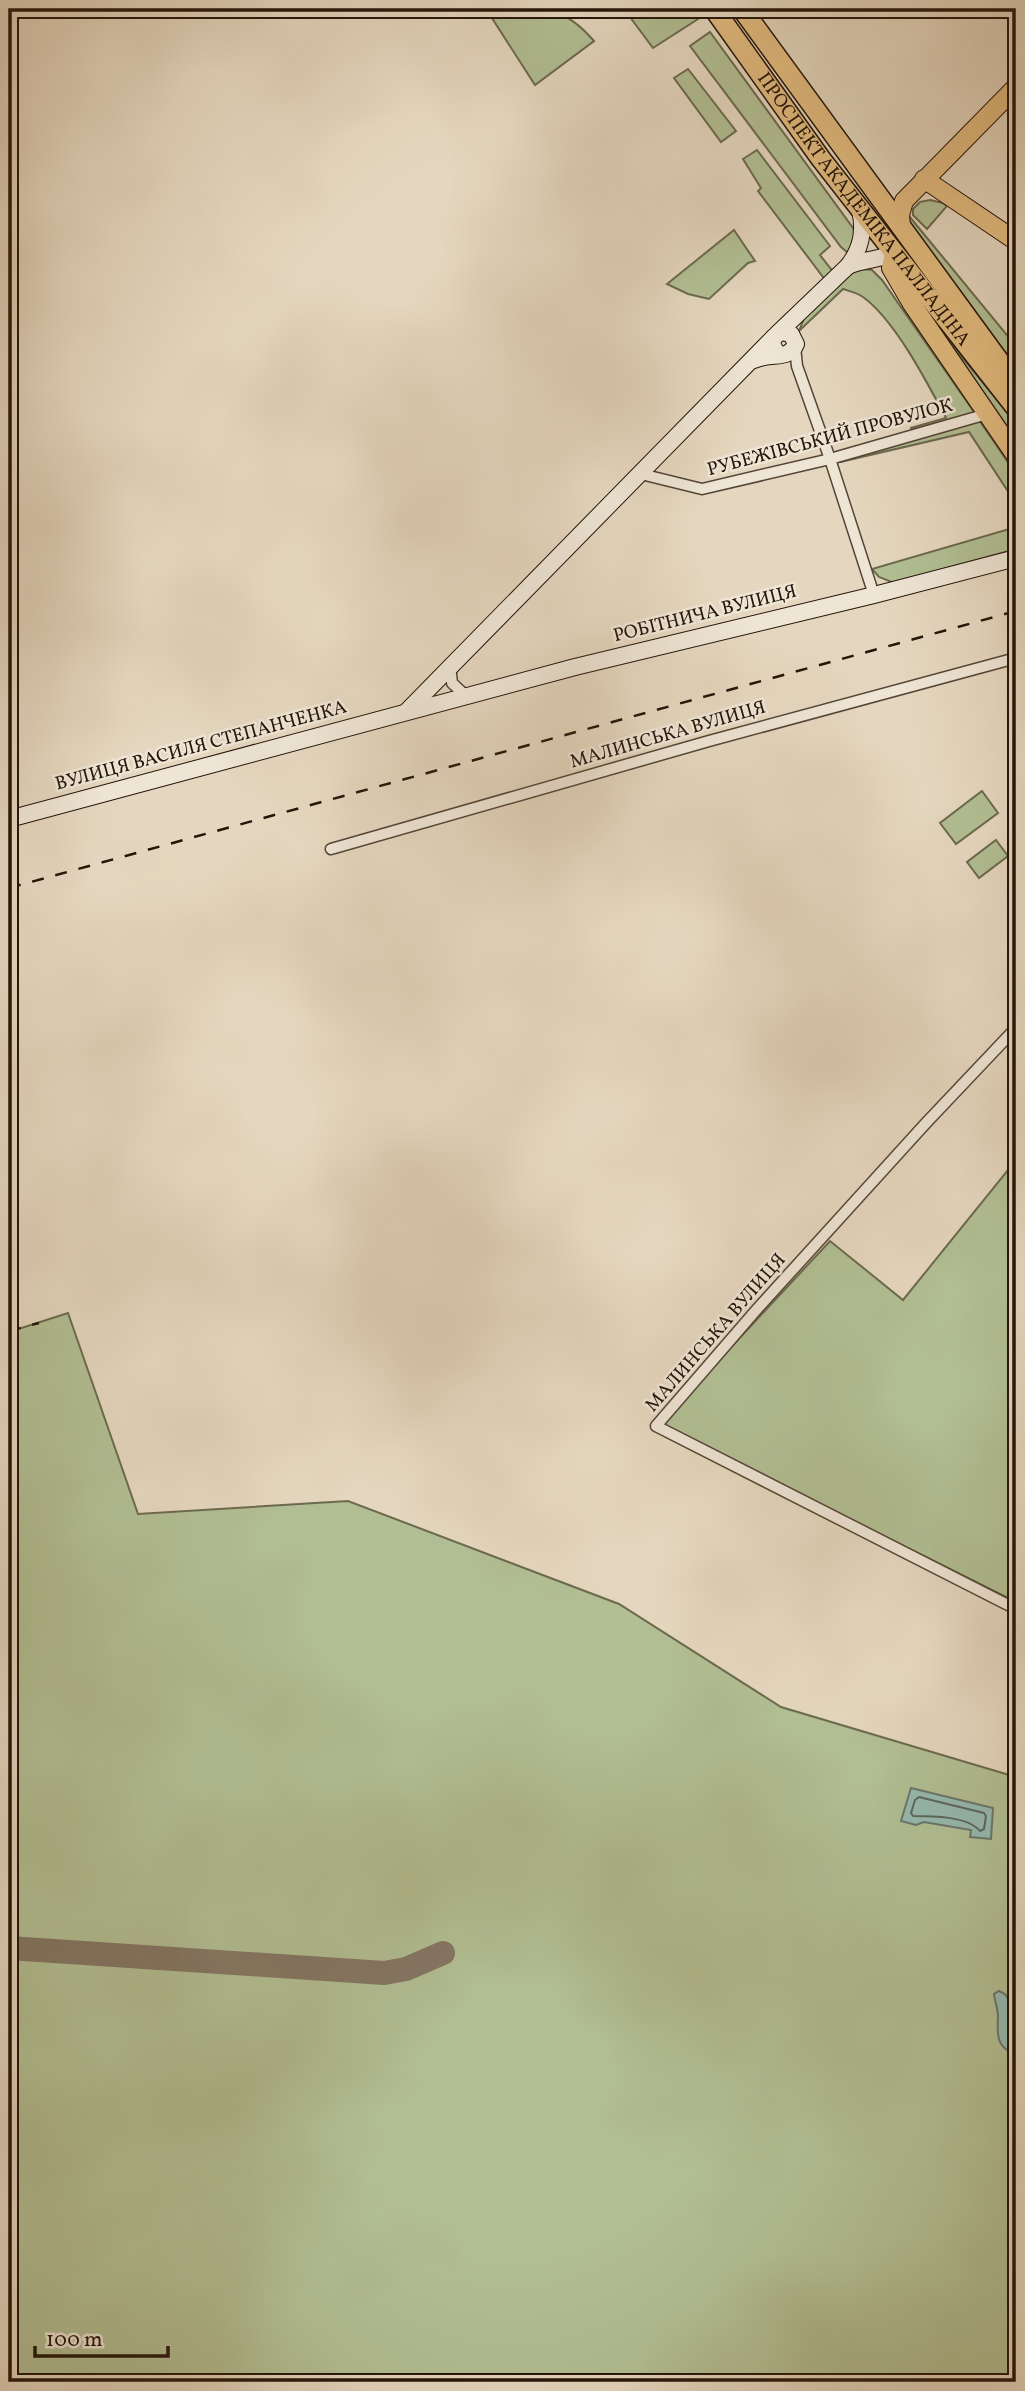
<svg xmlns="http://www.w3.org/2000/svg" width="1025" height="2391" font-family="Vollkorn,serif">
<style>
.green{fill:#b2bf94;stroke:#6b6a4f;stroke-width:2}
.water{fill:#96bab0;stroke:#68786e;stroke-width:2}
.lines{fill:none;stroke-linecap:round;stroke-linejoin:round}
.shore{stroke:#5d685d;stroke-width:2}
.taxiway{stroke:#847664;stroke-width:24}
.street-casing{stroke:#544637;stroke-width:13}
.secondary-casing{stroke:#24150a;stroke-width:18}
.primary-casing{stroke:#24150a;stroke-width:20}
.highway-casing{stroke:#24150a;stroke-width:22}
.street{stroke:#eee5d5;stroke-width:10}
.secondary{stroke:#eee5d5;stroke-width:16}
.primary{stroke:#e2bc80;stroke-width:18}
.highway{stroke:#e2bc80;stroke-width:19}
.rail{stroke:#24150a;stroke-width:2.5;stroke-dasharray:12 12;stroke-linecap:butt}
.labels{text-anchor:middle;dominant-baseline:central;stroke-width:5;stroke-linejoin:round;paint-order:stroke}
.street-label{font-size:19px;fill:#24150a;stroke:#eee5d5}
</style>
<rect width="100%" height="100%" fill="#e5d7bf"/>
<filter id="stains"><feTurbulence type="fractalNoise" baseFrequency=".00286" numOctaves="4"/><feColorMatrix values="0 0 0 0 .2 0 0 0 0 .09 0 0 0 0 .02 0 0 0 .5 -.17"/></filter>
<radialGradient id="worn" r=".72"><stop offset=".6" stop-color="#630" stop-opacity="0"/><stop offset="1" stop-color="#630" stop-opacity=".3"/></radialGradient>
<g class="green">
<path d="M499,9C544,9 562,4 594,41L535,85L490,15Z"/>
<polygon points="624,9 691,9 698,19 653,48"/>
<polygon points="710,32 853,228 856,237 854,249 847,252 841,247 690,46"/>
<polygon points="688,69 736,131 721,142 674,78"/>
<polygon points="757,150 830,246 820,255 834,273 826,281 758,191 761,188 743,159"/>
<polygon points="930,200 943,203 947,206 927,229 913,215 913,209 920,202"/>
<polygon points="909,216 1016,346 1016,373 910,225"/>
<polygon points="734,230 755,261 748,263 709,299 688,294 667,284"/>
<path d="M864,269L872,270L882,280L974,412L972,415L913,432L911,428L946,418C928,384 895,320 863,297C858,293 849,291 843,289L799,331L805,316L846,273Z"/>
<polygon points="948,340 1016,423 1016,439"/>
<polygon points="979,420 1016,474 1016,518 1011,496 969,432 840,462 839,460"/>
<polygon points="1016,527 1016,549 894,583 879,577 872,569"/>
<polygon points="982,791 998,813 956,844 940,823"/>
<polygon points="996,840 1008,856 979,878 967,862"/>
<polygon points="1016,1160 1016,1602 665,1427 667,1416 830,1241 903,1300"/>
<polygon points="68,1313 138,1514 348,1501 619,1604 781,1707 1016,1777 1016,2382 9,2382 9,1332"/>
</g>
<g class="water">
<polygon points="911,1788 993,1808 991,1839 970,1837 971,1830 924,1822 916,1825 901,1821"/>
<path d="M999,1991L1005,1994L1014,2008L1016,2006V2055C996,2047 997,2035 998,2017C998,2009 995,2002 994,1994Z"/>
</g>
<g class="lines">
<path class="shore" d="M919,1797L984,1813L986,1816L984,1829L980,1831C968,1816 931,1816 913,1816L911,1813L915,1800Z"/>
<polyline class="taxiway" points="9,1948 384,1973 406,1969 443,1953"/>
<defs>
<g id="street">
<polyline points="795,347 797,366 830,459 874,595"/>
<polyline points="641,474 702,489 830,459 987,414"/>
<polyline points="450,666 452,683 465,695"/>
<polyline points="331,849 709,741 1016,658"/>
<polyline points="1016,1028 926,1123 758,1308 656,1426 1016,1609"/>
</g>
<g id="secondary">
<path d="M848,266C863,259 880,260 894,253"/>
<path d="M777,334L848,266C861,249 865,232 860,210"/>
<path d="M754,360C772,352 789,361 796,344L791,334L781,332L774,337L772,345L778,354"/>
<polyline points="407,711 774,337"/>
<polyline points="9,819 575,667 874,595 1016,558"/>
</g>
<g id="primary">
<polyline points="924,179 1016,241"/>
<polyline points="901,226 900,215 904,201 1016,87"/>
<polyline points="894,253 891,268 912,304 1016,456"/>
</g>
<g id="highway">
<path id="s1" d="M714,9L821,159L1016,408"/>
<polyline points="742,9 1016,384"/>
</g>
</defs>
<use href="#street" class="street-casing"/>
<use href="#secondary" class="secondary-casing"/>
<use href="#primary" class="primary-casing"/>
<use href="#highway" class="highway-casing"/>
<use href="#street" class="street"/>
<use href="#secondary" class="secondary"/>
<use href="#primary" class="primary"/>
<use href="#highway" class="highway"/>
<g class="rail">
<polyline points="9,888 1016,611"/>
<polyline points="9,1331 39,1323"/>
</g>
</g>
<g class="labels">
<g class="street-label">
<text stroke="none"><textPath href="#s1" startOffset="250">ПРОСПЕКТ АКАДЕМІКА ПАЛЛАДІНА</textPath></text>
<text transform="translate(830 438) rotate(-15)">РУБЕЖІВСЬКИЙ ПРОВУЛОК</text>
<text transform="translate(705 614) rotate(-14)">РОБІТНИЧА ВУЛИЦЯ</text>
<text transform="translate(668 735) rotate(-16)">МАЛИНСЬКА ВУЛИЦЯ</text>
<text transform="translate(201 746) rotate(-15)">ВУЛИЦЯ ВАСИЛЯ СТЕПАНЧЕНКА</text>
<text transform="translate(716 1333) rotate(-49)">МАЛИНСЬКА ВУЛИЦЯ</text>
</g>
</g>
<rect width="1025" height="2391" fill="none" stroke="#e5d7bf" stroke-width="35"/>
<rect x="10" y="10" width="1004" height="2370" fill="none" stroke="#24150a" stroke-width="3.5"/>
<rect x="18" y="18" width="990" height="2356" fill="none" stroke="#24150a" stroke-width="2"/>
<path d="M35 2346v10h133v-10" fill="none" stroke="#24150a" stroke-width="3.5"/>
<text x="46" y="2346" font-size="21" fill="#24150a" stroke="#eee5d5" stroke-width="5" paint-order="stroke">100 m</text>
<rect width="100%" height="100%" filter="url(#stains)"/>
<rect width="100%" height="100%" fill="url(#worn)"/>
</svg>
